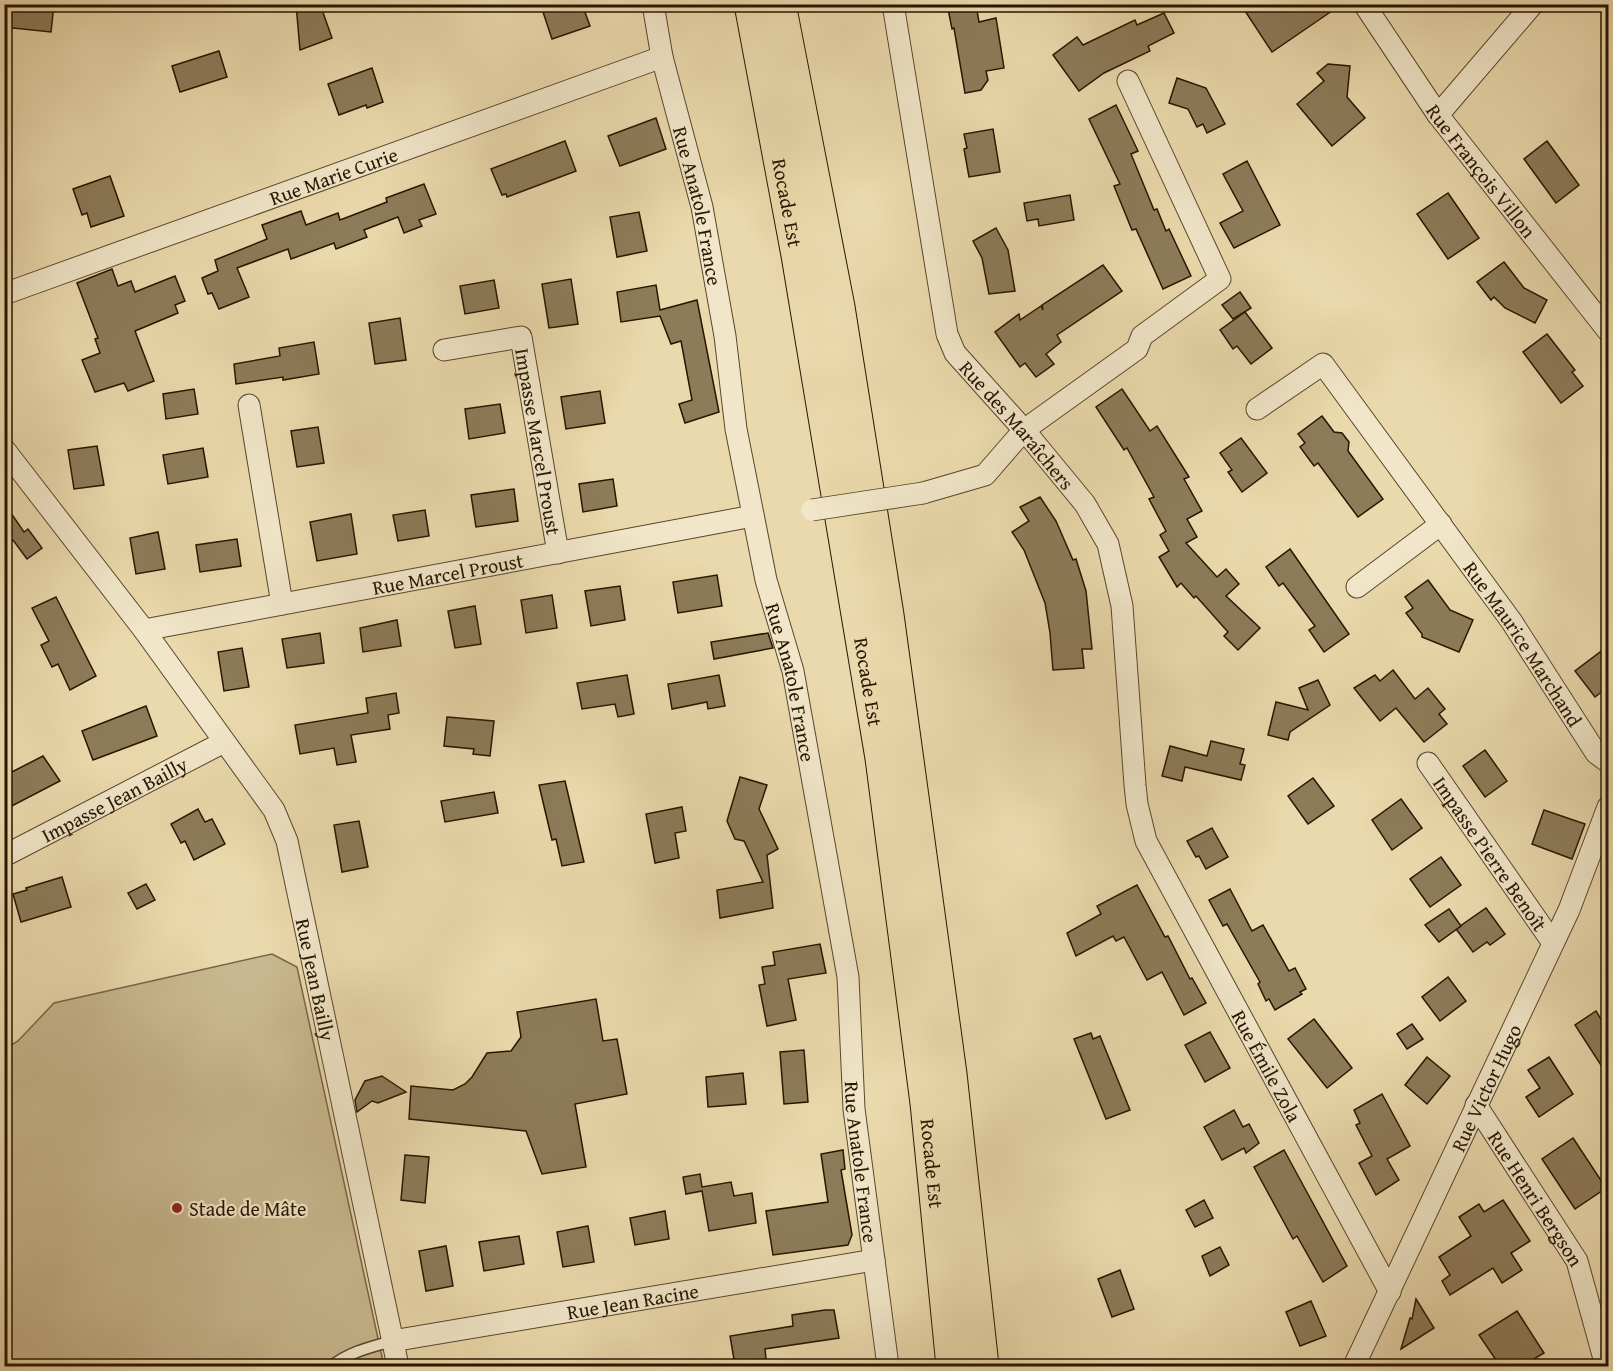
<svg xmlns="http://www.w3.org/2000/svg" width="1613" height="1371" font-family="'Gentium Book Plus',serif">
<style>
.green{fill:#c9b88f;stroke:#786648;stroke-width:1.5}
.building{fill:#8d7b59;stroke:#281500;stroke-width:1.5}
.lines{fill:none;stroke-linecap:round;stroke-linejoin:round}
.lane-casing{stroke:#58462b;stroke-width:13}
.street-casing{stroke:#58462b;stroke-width:23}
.highway-casing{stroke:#281500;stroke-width:35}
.lane{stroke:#f1e6c9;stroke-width:10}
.street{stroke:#f1e6c9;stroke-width:21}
.highway{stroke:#ead9ac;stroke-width:33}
.street-bridge-casing{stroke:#58462b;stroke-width:23;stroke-linecap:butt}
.street-bridge{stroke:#f1e6c9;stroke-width:21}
.poi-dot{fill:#8f2418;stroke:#f1e6c9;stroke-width:2}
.labels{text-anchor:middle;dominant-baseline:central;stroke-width:4.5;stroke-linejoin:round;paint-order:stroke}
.street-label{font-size:20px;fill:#281500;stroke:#f1e6c9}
.poi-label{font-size:20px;fill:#281500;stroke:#f1e6c9;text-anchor:start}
</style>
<rect width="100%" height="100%" fill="#ead9ac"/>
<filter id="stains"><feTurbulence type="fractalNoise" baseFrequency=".00333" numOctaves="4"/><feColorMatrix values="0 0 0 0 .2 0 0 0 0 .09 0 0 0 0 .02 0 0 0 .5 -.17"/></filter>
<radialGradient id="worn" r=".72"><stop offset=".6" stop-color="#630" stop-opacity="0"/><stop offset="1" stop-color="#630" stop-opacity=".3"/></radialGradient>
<polygon class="green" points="272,954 297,967 384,1366 5,1366 5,1049 18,1041 54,1003"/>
<g class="building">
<polygon points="4,4 54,4 51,32 4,27"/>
<polygon points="296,4 320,4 332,38 300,50"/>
<polygon points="556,4 582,4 590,26 552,39 542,9"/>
<polygon points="947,4 976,4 979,22 996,18 1004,68 986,71 988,80 981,90 965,93 954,28 952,29"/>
<polygon points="1255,4 1342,4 1272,52 1245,11"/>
<polygon points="1164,13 1174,33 1148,46 1150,51 1104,73 1079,91 1053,55 1077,37 1083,45 1135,20 1137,25"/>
<polygon points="219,51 227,77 180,92 172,66"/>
<polygon points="1328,64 1350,66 1347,97 1365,118 1332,146 1297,104 1324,81 1317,73"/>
<polygon points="372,68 383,102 367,108 366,105 339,115 328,84"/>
<polygon points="1177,78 1206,88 1225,124 1207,133 1203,124 1197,127 1188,109 1169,103"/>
<polygon points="1116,105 1138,151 1131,154 1154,210 1157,209 1166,231 1169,229 1191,276 1163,289 1136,229 1132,230 1114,186 1120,184 1089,119"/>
<polygon points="656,118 666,149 620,166 608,136"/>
<polygon points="993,129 1000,172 969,177 964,149 967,148 964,134"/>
<polygon points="565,141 576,171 507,197 506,194 502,195 491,169"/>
<polygon points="1547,141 1579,185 1556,203 1524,159"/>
<polygon points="1247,161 1280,225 1234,248 1220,223 1243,211 1223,174"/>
<polygon points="110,176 124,216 91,227 87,213 82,215 73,189"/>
<polygon points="424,184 436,214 419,220 422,226 404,233 398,217 364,230 367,237 336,249 334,243 291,259 288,249 237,268 249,297 219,309 212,293 208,294 202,278 218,271 215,260 267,239 262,225 301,211 306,225 338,213 340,220 387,202 386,198"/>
<polygon points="1448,193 1479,238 1448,259 1417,214"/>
<polygon points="1070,195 1074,220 1039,226 1038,219 1027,221 1024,203"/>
<polygon points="639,212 647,251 617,257 610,217"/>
<polygon points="996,228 1008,250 1015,291 989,294 982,258 973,241"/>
<polygon points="1504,262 1524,288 1547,300 1535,323 1505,308 1494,297 1491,300 1477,282"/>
<polygon points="1103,265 1122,291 1057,335 1061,342 1046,354 1054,364 1036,377 1025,363 1020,367 995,332 1019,314 1020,320 1041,306 1043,310 1042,305"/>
<polygon points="112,269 118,286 131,281 135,292 175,276 185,301 175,305 178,313 135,331 154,381 128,391 124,383 95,392 82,360 100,353 95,339 98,338 77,283"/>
<polygon points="571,279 578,324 549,328 542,284"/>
<polygon points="494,280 499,308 465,314 460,286"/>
<polygon points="656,285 660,310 697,300 719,412 685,423 679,404 692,400 681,341 671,344 660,316 621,322 617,292"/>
<polygon points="1240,292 1251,308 1233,319 1222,305"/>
<polygon points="1245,312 1272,348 1251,364 1237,346 1233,349 1220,330"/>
<polygon points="400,318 406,360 375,364 369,323"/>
<polygon points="1547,334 1575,370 1572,372 1583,386 1561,403 1523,352"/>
<polygon points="314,342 319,374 283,380 283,377 236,384 234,364 280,356 279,348"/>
<polygon points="194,389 198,414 166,419 163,394"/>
<polygon points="1122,389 1150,431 1157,426 1189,477 1184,479 1202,511 1187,519 1197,537 1186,543 1217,577 1226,569 1239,584 1226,596 1260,628 1238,650 1224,636 1228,632 1196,596 1194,598 1181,583 1177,587 1159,557 1169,551 1160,535 1166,531 1149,499 1154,497 1127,448 1124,450 1096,407"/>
<polygon points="600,391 605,423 566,429 561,397"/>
<polygon points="500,404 505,433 469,439 465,409"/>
<polygon points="1322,416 1334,432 1342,433 1349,442 1348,451 1383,499 1358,517 1318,463 1314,466 1300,447 1305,443 1298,434"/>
<polygon points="318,427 324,463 297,467 291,431"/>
<polygon points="1241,438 1267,473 1242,492 1228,472 1232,470 1220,453"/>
<polygon points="97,446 104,485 74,489 68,450"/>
<polygon points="203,448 208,477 168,484 163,455"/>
<polygon points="613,479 617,506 583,512 579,484"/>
<polygon points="514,489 518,521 476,527 471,495"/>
<polygon points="1040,497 1056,521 1073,560 1076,559 1086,591 1092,649 1082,649 1084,668 1053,670 1050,633 1045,603 1024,550 1012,532 1029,521 1020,507"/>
<polygon points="4,503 24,532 28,529 42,548 27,559 13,540 4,546"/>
<polygon points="425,510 429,536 398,541 393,515"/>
<polygon points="351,514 357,554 317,561 310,522"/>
<polygon points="158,532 165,569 136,574 130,538"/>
<polygon points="237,539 241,566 200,572 196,545"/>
<polygon points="1290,549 1349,634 1324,652 1309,630 1315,626 1283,583 1279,586 1266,567"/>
<polygon points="717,575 722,606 678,613 673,582"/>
<polygon points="1428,580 1450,610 1473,620 1459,652 1422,637 1422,634 1406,613 1413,608 1405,597"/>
<polygon points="620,586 625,620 591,626 585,591"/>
<polygon points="552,595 557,628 526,633 521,600"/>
<polygon points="56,597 96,676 70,690 58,664 52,667 41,645 49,641 32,608"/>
<polygon points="475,606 481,644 455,648 448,611"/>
<polygon points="397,620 401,646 363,652 360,628"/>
<polygon points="320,633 324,663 287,668 282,639"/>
<polygon points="768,633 773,648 714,659 711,642"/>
<polygon points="1608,646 1608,687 1595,697 1575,671"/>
<polygon points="242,648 249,687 224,691 218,652"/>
<polygon points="1393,670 1415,699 1428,688 1445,709 1439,714 1447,724 1424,742 1396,708 1380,721 1354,688 1375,675 1380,681"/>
<polygon points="627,675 634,714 618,717 615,704 582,709 577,683"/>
<polygon points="719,675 725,706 708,709 707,702 672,709 668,684"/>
<polygon points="1318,680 1330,705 1290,732 1288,740 1268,735 1276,702 1308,710 1299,688"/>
<polygon points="396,693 399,713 388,715 390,729 351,735 356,762 337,765 334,748 300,754 295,725 368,713 366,698"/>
<polygon points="146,706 157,736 93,760 82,731"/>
<polygon points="447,717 494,721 490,756 473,754 474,749 444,746"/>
<polygon points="1211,741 1244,749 1240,764 1245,765 1241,780 1185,767 1182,781 1162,776 1170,746 1207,756"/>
<polygon points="1485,750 1507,781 1485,797 1463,766"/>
<polygon points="43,756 60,781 4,810 4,776"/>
<polygon points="740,777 767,785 759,809 778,849 767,855 773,908 720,918 717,890 763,882 744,841 735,839 727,821"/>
<polygon points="1313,778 1334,806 1308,824 1288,796"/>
<polygon points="565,781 584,862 562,866 556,839 552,840 539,785"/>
<polygon points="494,792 498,813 445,822 441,801"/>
<polygon points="1401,799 1422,828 1392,850 1372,820"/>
<polygon points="682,807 686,831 675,833 679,858 655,863 646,814"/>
<polygon points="198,809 205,822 212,819 225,844 194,860 185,841 181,843 171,824"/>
<polygon points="1544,810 1585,824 1572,859 1532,844"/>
<polygon points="359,821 368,867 342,872 334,825"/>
<polygon points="1212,828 1228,857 1206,869 1199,856 1196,857 1187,841"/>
<polygon points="1441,857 1461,885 1430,907 1410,879"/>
<polygon points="62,877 71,907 21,922 13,894 27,890 26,888"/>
<polygon points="146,884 155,900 137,909 128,893"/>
<polygon points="1137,885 1165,937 1168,936 1190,979 1192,978 1206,1003 1184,1015 1162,972 1147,980 1124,937 1116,941 1113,936 1076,956 1067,933 1101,914 1097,906"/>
<polygon points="1230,889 1252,931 1263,925 1289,971 1295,968 1306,989 1300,992 1302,994 1275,1010 1269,999 1266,1001 1258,984 1260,982 1227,924 1223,926 1209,900"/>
<polygon points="1486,908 1505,934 1490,945 1487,942 1473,952 1456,929"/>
<polygon points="1449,909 1461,926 1439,942 1425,925"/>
<polygon points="820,944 826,973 788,979 796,1020 767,1026 759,985 765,984 762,967 775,965 773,952"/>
<polygon points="1448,977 1466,1001 1440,1021 1422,997"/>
<polygon points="596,999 603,1041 617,1039 627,1094 575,1104 586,1167 542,1174 526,1131 409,1119 411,1086 453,1090 465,1084 472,1077 487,1053 511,1051 521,1037 517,1012"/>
<polygon points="1596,1011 1608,1031 1608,1076 1575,1025"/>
<polygon points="1314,1019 1352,1068 1327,1088 1288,1039"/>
<polygon points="1412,1024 1423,1039 1407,1049 1397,1034"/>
<polygon points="1210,1032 1230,1068 1205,1082 1185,1045"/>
<polygon points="1091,1033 1093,1039 1100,1036 1130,1110 1106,1119 1074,1039"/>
<polygon points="804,1050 808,1102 784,1104 780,1052"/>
<polygon points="1427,1057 1450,1076 1427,1104 1405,1085"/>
<polygon points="1549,1057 1573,1094 1539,1117 1526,1097 1540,1088 1528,1070"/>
<polygon points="743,1073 746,1104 708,1107 706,1077"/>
<polygon points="382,1076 406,1092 378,1103 372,1101 357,1112 355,1100 365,1081"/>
<polygon points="1382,1094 1410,1146 1387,1159 1399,1180 1376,1195 1359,1163 1372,1156 1356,1125 1360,1123 1354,1110"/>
<polygon points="1234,1110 1243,1127 1249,1124 1259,1143 1246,1153 1244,1148 1222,1160 1204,1127"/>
<polygon points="1573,1138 1606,1188 1575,1209 1542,1159"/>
<polygon points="843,1150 845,1169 841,1170 852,1235 848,1245 773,1255 766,1211 828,1202 821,1154"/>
<polygon points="1284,1150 1347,1266 1323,1282 1297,1236 1293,1239 1254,1167"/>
<polygon points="405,1155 429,1157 425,1203 401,1200"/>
<polygon points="700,1174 702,1187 731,1182 734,1196 752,1193 756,1223 709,1231 702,1191 686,1194 683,1177"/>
<polygon points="1204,1200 1213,1218 1195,1227 1186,1210"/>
<polygon points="1503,1200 1530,1241 1511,1253 1522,1270 1502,1283 1493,1268 1450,1295 1442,1281 1450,1275 1439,1257 1471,1236 1459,1217 1479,1204 1484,1212"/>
<polygon points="665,1211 669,1239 635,1245 630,1218"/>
<polygon points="588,1226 594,1262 563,1267 557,1232"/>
<polygon points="519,1236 524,1264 484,1271 479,1242"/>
<polygon points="446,1246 453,1286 426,1291 419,1251"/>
<polygon points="1220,1247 1229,1265 1210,1276 1202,1256"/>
<polygon points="1120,1270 1134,1309 1112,1317 1098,1279"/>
<polygon points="1416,1299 1434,1328 1401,1349 1410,1318 1412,1319"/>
<polygon points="1311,1301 1326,1336 1300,1346 1286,1312"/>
<polygon points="825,1310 834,1310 839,1338 765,1349 766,1359 735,1365 730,1336 793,1326 792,1315"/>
<polygon points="1517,1311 1544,1353 1522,1366 1500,1366 1479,1335"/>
</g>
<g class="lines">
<defs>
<path id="lane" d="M332,1366C349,1352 371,1347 392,1341"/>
<g id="street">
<path id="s1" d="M653,4L662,57L702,207L725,336L736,429L766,580L793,671L848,977L854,1109L888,1366"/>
<path id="s2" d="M893,4L947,334L955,353L1024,430L1085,504L1108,544L1122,606L1135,785L1137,804L1146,841L1390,1292"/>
<path id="s3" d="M1364,4L1438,115L1608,331"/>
<polyline points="1438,115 1533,4"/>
<path id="s4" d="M4,294L662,57"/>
<path id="s5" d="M444,350L521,337L558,553"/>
<polyline points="249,405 282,604"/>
<path id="s6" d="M1257,409L1323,364L1512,622L1596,753L1608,762"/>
<path id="s7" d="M4,449L144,630L274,810L287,841L398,1366"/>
<polyline points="923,493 985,475 1024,430 1137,349 1142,336 1220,279 1128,81"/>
<polyline points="1357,587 1441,524"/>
<path id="s8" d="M144,630L753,516"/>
<path id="s9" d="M1428,763L1553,943"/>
<path id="s10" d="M4,856L224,742"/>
<path id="s11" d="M1476,1105L1577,1261L1606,1366"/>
<path id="s12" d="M392,1341L874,1260"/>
<path id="s13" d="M1354,1366L1569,910L1608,807"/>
</g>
<g id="highway">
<path id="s14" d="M751,4L798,255L882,758L927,1103L953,1366"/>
<polyline points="779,4 838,307 887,615 950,1074 982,1366"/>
</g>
</defs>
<use href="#lane" class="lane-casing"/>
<use href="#street" class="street-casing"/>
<use href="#highway" class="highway-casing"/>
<use href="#lane" class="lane"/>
<use href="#street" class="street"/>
<use href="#highway" class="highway"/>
<defs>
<polyline id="street-bridge" points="812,510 923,493"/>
</defs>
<use href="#street-bridge" class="street-bridge-casing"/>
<use href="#street-bridge" class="street-bridge"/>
</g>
<circle class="poi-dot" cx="177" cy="1208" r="6"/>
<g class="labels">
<g class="street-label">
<text stroke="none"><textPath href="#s3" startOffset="204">Rue François Villon</textPath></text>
<text stroke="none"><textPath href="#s4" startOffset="350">Rue Marie Curie</textPath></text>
<text stroke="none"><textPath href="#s14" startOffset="202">Rocade Est</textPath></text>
<text stroke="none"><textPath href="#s1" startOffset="207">Rue Anatole France</textPath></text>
<text stroke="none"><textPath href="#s2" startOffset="450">Rue des Maraîchers</textPath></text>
<text stroke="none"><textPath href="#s5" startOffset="184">Impasse Marcel Proust</textPath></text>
<text stroke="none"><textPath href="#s8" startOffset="309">Rue Marcel Proust</textPath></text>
<text stroke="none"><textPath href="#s6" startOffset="424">Rue Maurice Marchand</textPath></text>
<text stroke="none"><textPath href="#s1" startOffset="693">Rue Anatole France</textPath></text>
<text stroke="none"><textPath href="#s14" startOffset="688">Rocade Est</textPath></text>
<text stroke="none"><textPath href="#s10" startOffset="124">Impasse Jean Bailly</textPath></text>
<text stroke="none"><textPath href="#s9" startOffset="110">Impasse Pierre Benoît</textPath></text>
<text stroke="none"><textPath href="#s7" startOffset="626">Rue Jean Bailly</textPath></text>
<text stroke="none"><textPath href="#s2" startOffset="1156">Rue Émile Zola</textPath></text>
<text stroke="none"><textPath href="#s13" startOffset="308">Rue Victor Hugo</textPath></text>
<text stroke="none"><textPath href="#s1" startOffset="1179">Rue Anatole France</textPath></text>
<text stroke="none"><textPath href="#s14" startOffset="1174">Rocade Est</textPath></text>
<text stroke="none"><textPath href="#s11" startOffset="111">Rue Henri Bergson</textPath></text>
<text stroke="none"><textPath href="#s12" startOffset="244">Rue Jean Racine</textPath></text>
</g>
<g class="poi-label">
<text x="189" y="1208">Stade de Mâte</text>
</g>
</g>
<rect width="1613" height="1371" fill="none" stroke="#ead9ac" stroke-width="24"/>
<rect x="6" y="6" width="1601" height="1359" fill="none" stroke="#281500" stroke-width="3"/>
<rect x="12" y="12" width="1589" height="1347" fill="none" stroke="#281500" stroke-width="1.5"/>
<rect width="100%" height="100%" filter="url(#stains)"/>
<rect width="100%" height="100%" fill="url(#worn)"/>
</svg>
